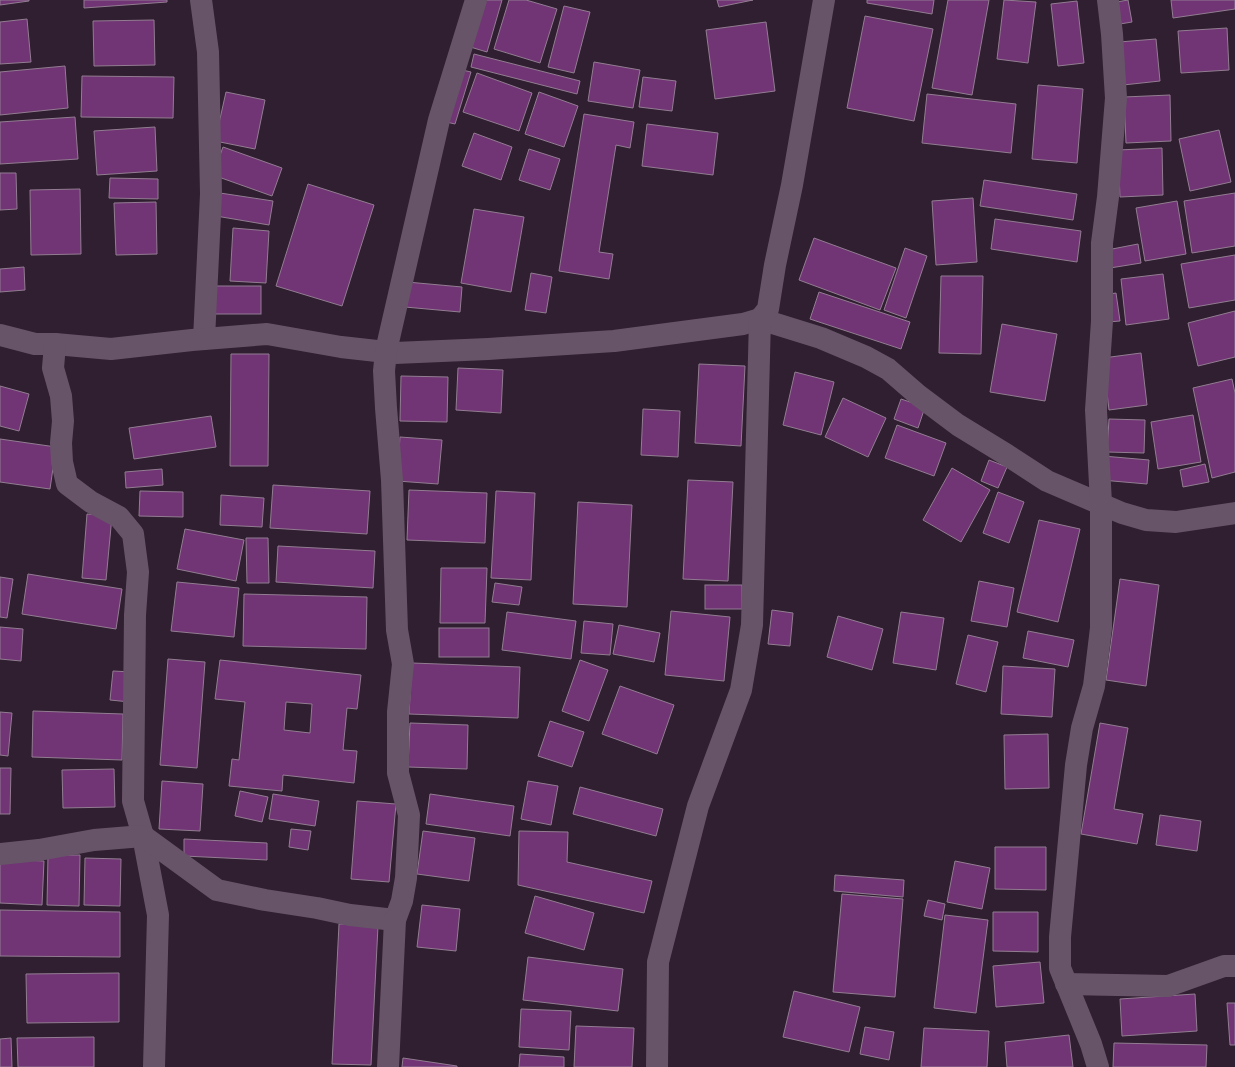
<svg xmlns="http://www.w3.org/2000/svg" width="1235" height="1067" font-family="Cabin,sans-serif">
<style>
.building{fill:#713474;stroke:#927d92;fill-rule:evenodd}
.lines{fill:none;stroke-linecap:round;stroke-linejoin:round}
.street{stroke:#675468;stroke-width:22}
</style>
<rect width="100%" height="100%" fill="#301f30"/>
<g class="building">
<polygon points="0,0 29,0 29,1 0,5"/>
<polygon points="84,0 167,0 167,2 84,8"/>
<polygon points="480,0 502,0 487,52 467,46"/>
<polygon points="509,0 526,0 557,9 540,63 494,49"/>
<polygon points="717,0 753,0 719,7"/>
<polygon points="867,0 934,0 932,14 867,3"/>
<polygon points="948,0 989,0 972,95 932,88"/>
<polygon points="1004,0 1036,2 1028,63 997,59"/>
<polygon points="1128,0 1132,22 1114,25 1111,3"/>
<polygon points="1171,0 1235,0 1235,9 1173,18"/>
<polygon points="1077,1 1084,63 1058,66 1051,4"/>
<polygon points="564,6 590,12 574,73 548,67"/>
<polygon points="865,16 933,29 914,121 847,108"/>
<polygon points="27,19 31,62 0,64 0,22"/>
<polygon points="154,20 155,65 94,66 93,21"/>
<polygon points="766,22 775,91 715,99 706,30"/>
<polygon points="1227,28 1229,70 1181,73 1178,31"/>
<polygon points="1156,39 1160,81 1123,85 1119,42"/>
<polygon points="474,54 580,81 577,94 471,67"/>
<polygon points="594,62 640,70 633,108 588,101"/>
<polygon points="65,66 68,108 0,115 0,72"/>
<polygon points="458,69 471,72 455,124 442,121"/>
<polygon points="477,73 532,93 519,131 463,112"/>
<polygon points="82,76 174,77 173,118 81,117"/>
<polygon points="643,77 676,81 672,111 639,107"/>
<polygon points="1038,85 1083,89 1077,163 1032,159"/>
<polygon points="226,92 265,100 255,149 215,141"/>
<polygon points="539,92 578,106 564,147 525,134"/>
<polygon points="927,94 1016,104 1011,153 922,143"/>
<polygon points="1170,95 1171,141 1126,143 1124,97"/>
<polygon points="584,114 634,122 630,148 616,145 599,252 613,254 609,279 559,271"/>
<polygon points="75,117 78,159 0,164 0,122"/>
<polygon points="647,124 718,133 713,175 642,166"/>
<polygon points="155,127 157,171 97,175 94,131"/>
<polygon points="1219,130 1231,182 1190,191 1179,139"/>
<polygon points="474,133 512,147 501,180 462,166"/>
<polygon points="223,147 282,168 272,196 213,175"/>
<polygon points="1162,148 1163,195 1120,197 1118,150"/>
<polygon points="529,149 560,159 550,190 519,180"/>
<polygon points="0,173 16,173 17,209 0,210"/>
<polygon points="110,178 158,179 158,199 109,198"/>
<polygon points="984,180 1077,194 1073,220 980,206"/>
<polygon points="308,184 374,205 342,306 276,286"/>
<polygon points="80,189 81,254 31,255 30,190"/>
<polygon points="220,193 273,201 269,225 216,216"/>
<polygon points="1235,193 1235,246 1192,253 1184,201"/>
<polygon points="973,198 977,262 936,265 932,201"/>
<polygon points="1177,201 1186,254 1145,261 1136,208"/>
<polygon points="156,202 157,254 116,255 114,203"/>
<polygon points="474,209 524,217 511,292 461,283"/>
<polygon points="995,219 1081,231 1077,262 991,249"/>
<polygon points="233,228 269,231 266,283 230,281"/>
<polygon points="814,238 896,268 880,310 799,280"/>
<polygon points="1138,244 1141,263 1110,268 1107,250"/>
<polygon points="905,248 927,256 906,318 884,310"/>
<polygon points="1235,255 1235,300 1189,308 1181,264"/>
<polygon points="24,267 25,290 0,292 0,269"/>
<polygon points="531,273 552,277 546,313 525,310"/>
<polygon points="1163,274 1169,319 1126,325 1121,279"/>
<polygon points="941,276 983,276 981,354 939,353"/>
<polygon points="407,282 462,287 460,312 405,307"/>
<rect x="210" y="286" width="51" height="28"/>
<polygon points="819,292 910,322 901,349 810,319"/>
<polygon points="1116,293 1120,321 1108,322 1104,295"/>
<polygon points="1235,311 1235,357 1198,366 1188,323"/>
<polygon points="1002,324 1057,334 1045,401 990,392"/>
<polygon points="1141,353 1147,405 1109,410 1103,358"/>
<polygon points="231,354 269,354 268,466 230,466"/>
<polygon points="699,364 745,366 741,446 695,443"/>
<polygon points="458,368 503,370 501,413 456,410"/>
<polygon points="795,372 834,382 821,435 783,425"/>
<polygon points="401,376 448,377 447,422 400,421"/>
<polygon points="1232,379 1235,393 1235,472 1212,478 1193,388"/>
<polygon points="0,386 29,394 19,431 0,426"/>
<polygon points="843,398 886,418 868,457 825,437"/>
<polygon points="901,399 925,407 918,428 894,419"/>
<polygon points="643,409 680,411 678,457 641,455"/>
<polygon points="1193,415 1201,462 1158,469 1151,422"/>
<polygon points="211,416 216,447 134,459 129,428"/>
<polygon points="1109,419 1145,420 1144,453 1107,452"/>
<polygon points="897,425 946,443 934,476 885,458"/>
<polygon points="400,437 442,440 438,484 397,481"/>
<polygon points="0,439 56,447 50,489 0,482"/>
<polygon points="1103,456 1149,460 1147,484 1101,480"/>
<polygon points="989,460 1007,467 998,488 981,481"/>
<polygon points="1205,464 1209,482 1183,487 1180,470"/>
<polygon points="952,468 990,490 961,542 923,520"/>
<polygon points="162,469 163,485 126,488 125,472"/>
<polygon points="688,480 733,482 728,581 683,579"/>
<polygon points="273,485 370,491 367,534 270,528"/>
<polygon points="409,490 487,493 485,543 407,540"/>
<polygon points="140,491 183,492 183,517 139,516"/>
<polygon points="496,491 535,493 531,580 491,578"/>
<polygon points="998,492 1024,502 1009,543 983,533"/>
<polygon points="221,495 264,498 262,527 220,525"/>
<polygon points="578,502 632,505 627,607 573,604"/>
<polygon points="87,514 112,516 106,580 82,578"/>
<polygon points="1039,520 1080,529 1058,622 1017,612"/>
<polygon points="185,529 244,540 236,581 177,569"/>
<polygon points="246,538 268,538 269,583 247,583"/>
<polygon points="278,546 375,551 373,588 276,582"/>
<polygon points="441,568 487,568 485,623 440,623"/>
<polygon points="28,574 122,589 116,629 22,614"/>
<polygon points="0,577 13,579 7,618 0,617"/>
<polygon points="1120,579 1159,585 1146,686 1106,680"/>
<polygon points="979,581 1014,588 1007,627 971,621"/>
<polygon points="177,582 239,588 234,637 171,631"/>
<polygon points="495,583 522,587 519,605 492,602"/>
<rect x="705" y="585" width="37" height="24"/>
<polygon points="244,594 367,597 366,649 243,646"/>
<polygon points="772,610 793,613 790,646 768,644"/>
<polygon points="671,611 730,617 724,681 665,675"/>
<polygon points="507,612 576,621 571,659 502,650"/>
<polygon points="901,612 944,618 936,670 893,663"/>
<polygon points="838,616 883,629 872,670 827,657"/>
<polygon points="584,621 613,624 610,655 581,653"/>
<polygon points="619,625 660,633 654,662 613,654"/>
<polygon points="0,627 23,629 21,661 0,659"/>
<rect x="439" y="628" width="50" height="29"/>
<polygon points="1028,631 1074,640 1068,667 1023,658"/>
<polygon points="968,635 998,642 986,692 956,684"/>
<polygon points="168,659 205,662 197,768 160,765"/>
<path d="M220,660L361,675L357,709L347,708L343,750L357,751L354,783L283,775L282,791L229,786L232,759L239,760L245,702L215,699ZM286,702L312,704L310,733L284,730Z"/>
<polygon points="580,660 608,670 589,721 562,711"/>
<polygon points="412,663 520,667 518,718 409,714"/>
<polygon points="1003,666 1055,669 1052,717 1001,714"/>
<polygon points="113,671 132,672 130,702 110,700"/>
<polygon points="620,686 674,705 657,754 602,734"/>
<polygon points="33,711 123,714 122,760 32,757"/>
<polygon points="0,712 12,713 8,756 0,755"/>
<polygon points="550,721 584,732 572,767 538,756"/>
<polygon points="410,723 468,725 467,769 408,767"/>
<polygon points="1100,723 1128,728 1114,809 1143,814 1137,844 1081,834"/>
<polygon points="1048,734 1049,788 1005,789 1004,735"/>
<polygon points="0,768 11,768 10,814 0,814"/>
<polygon points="114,769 115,807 63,808 62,770"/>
<polygon points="162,781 203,784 200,831 159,829"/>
<polygon points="528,781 558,786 551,825 521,819"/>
<polygon points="580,787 663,809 656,836 573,814"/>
<polygon points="240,791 268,797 262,822 235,816"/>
<polygon points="273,794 319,801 315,826 269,819"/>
<polygon points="430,794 514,806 510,836 426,824"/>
<polygon points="357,801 396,804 389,882 351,879"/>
<polygon points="1160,815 1201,821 1197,851 1156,845"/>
<polygon points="291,829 311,831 308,850 289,847"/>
<polygon points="423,831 475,838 469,881 417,874"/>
<polygon points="519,831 568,832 567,862 652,881 644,913 518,885"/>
<polygon points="184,839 267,843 267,860 184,856"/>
<polygon points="995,847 1046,847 1046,890 995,889"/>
<polygon points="48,855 80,855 79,906 47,905"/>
<polygon points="85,858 121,859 120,906 84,905"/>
<polygon points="0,859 44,861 42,905 0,903"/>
<polygon points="955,861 990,868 982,909 947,902"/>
<polygon points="835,875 904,880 903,897 834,891"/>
<polygon points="842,894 903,899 895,997 833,992"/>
<polygon points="535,896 594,913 584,950 525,933"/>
<polygon points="928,900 945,904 942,920 924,916"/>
<polygon points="422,905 460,909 456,951 417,947"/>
<polygon points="0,910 120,912 120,957 0,956"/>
<polygon points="993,912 1038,912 1038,952 993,951"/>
<polygon points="945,915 988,920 976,1013 934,1008"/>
<polygon points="339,924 378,926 371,1065 332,1064"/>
<polygon points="528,957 623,969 618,1011 523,1000"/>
<polygon points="1040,962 1044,1003 996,1007 993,966"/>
<polygon points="119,973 119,1022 27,1023 26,974"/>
<polygon points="794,991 860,1007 849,1052 783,1037"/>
<polygon points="1195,994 1197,1031 1122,1036 1120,999"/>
<polygon points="1227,1003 1235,1003 1235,1045 1230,1045"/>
<polygon points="521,1009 571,1011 569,1050 519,1047"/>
<polygon points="576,1026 634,1028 632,1067 574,1067"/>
<polygon points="865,1027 894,1032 889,1060 860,1054"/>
<polygon points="924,1028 989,1031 987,1067 921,1067"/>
<polygon points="1069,1035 1073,1067 1007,1067 1005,1042"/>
<polygon points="94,1037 94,1067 18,1067 17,1038"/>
<polygon points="11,1038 12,1067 0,1067 0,1039"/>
<polygon points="1114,1043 1207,1045 1206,1067 1113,1067"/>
<polygon points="520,1054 564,1057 564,1067 519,1067"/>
<polygon points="403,1058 457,1066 457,1067 402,1067"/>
</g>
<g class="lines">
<g class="street">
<polyline points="201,0 208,52 211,194 204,339"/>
<polyline points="0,335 35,344 55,344 111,349 192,340 267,334 341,347 395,353 488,349 614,341 743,324 760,319 821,338 866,357 888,369 918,395 958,425 1007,455 1047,481 1122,513 1146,520 1176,522 1235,513"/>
<polyline points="55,344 53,368 61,396 63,421 61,443 62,462 67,484 91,502 119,517 133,534 138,572 135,615 133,801 143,836 158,915 154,1067"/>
<polyline points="0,854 39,850 94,840 143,836 217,890 265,900 317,908 350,915 395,920 402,901 406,878 409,815 398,773 398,712 403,664 397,630 392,480 386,408 384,371 386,351 439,120 476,0"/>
<polyline points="1066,984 1168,986 1224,966 1235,966"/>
<polyline points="388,1067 395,920"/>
<polyline points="657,1067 658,962 698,806 741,690 752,625 760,319 768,309 775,265 792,185 824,0"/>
<polyline points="1098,1067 1091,1044 1060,968 1060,937 1076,765 1082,728 1094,686 1101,628 1101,503 1096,410 1102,321 1102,243 1108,197 1116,98 1112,34 1108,0"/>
</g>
</g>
</svg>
